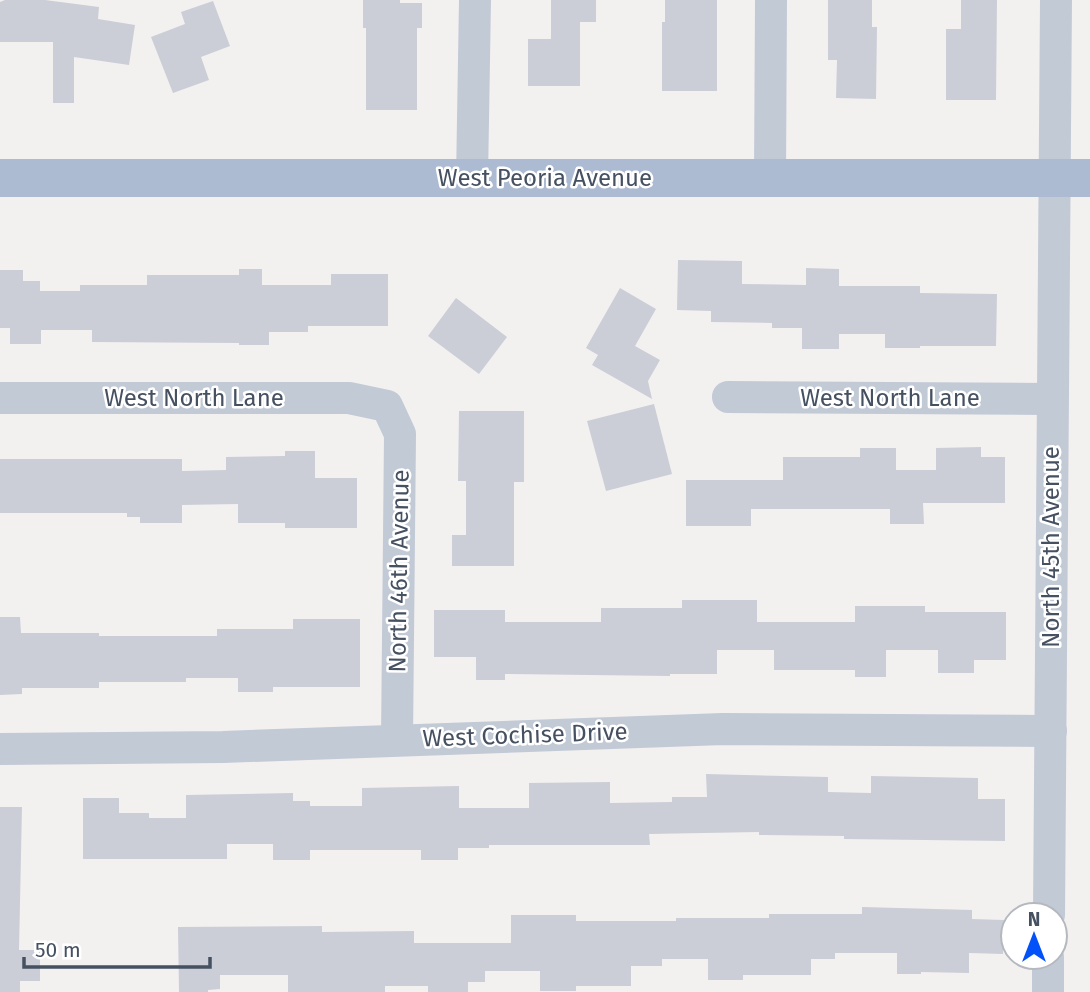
<svg xmlns="http://www.w3.org/2000/svg" width="1090" height="992" font-family="'Fira Sans',sans-serif">
<style>
.building{fill:#cbced6}
.lines{fill:none;stroke-linecap:round;stroke-linejoin:round}
.minor{stroke:#c2cad6;stroke-width:32}
.major{stroke:#acbbd2;stroke-width:38}
.labels{text-anchor:middle;dominant-baseline:central;stroke-width:5;stroke-linejoin:round;paint-order:stroke}
.street-label{font-size:24px;fill:#455060;stroke:#fff}
</style>
<rect width="100%" height="100%" fill="#f3f0f0"/>
<g class="building">
<polygon points="5,0 45,0 99,7 98,19 135,25 129,65 74,57 74,103 53,103 53,42 0,42 0,2"/>
<polygon points="363,0 400,0 400,3 422,3 422,28 417,28 417,110 366,110 366,28 363,28"/>
<polygon points="551,0 596,0 596,22 580,22 580,86 528,86 528,39 551,39"/>
<polygon points="665,0 717,0 717,91 662,91 662,22 665,22"/>
<polygon points="828,0 872,0 872,27 877,27 876,99 836,98 837,60 828,60"/>
<polygon points="961,0 997,0 996,100 946,100 946,29 961,29"/>
<polygon points="213,1 230,46 201,57 209,80 173,93 151,37 185,24 181,12"/>
<polygon points="678,260 742,261 742,284 806,285 806,268 839,269 839,286 920,286 920,293 997,294 996,346 920,346 920,348 885,348 885,334 839,334 839,349 802,349 802,328 772,328 772,323 711,322 711,311 677,310"/>
<polygon points="239,269 262,269 262,285 331,285 331,274 388,274 388,326 308,326 308,332 269,332 269,345 239,345 239,343 92,342 92,330 41,330 41,344 10,344 10,328 0,328 0,270 23,270 23,281 40,281 40,291 80,291 80,285 147,285 147,275 239,275"/>
<polygon points="620,288 656,309 635,346 660,360 648,381 652,399 592,365 598,355 586,348"/>
<polygon points="456,298 507,337 479,374 428,336"/>
<polygon points="654,404 672,474 606,491 587,421"/>
<polygon points="459,411 524,411 524,482 514,482 514,566 452,566 452,535 466,535 466,481 458,481"/>
<polygon points="981,447 981,457 1005,457 1005,503 923,503 924,524 890,524 890,509 751,509 751,526 686,526 686,480 783,480 783,457 860,457 860,448 896,448 896,470 936,470 936,448"/>
<polygon points="285,451 315,451 315,478 357,478 357,528 285,528 285,523 238,523 238,504 182,505 182,523 140,523 140,517 127,517 127,513 0,513 0,459 182,459 182,471 226,470 226,457 285,456"/>
<polygon points="682,600 757,600 757,622 855,622 855,606 925,606 925,612 1006,612 1006,660 974,660 974,673 938,673 938,650 886,650 886,677 855,677 855,670 774,670 774,650 717,650 717,674 670,674 670,676 505,674 505,680 476,680 476,657 434,657 434,610 505,610 505,622 601,622 601,608 682,608"/>
<polygon points="0,617 20,617 21,633 99,633 99,636 217,636 217,629 293,629 293,619 360,619 360,687 273,687 273,692 238,692 238,678 186,678 186,682 99,682 99,688 22,688 22,694 0,695"/>
<polygon points="706,774 828,777 828,792 871,793 871,776 978,778 978,799 1005,799 1005,841 844,839 844,836 759,835 759,832 649,834 650,845 489,845 489,848 458,848 458,860 421,860 421,850 310,850 310,860 273,860 273,844 227,844 227,859 83,859 83,798 119,798 119,813 149,813 149,818 186,818 186,795 293,793 293,801 310,801 310,806 362,806 362,788 459,786 459,808 529,808 529,783 610,782 610,803 672,802 672,797 707,797"/>
<polygon points="0,807 22,807 19,950 40,950 40,981 20,981 20,992 0,992"/>
<polygon points="862,907 972,910 972,919 1004,920 1003,954 969,953 969,973 921,972 921,974 897,974 897,953 835,953 835,959 811,959 811,975 743,975 743,980 708,980 708,959 662,959 662,966 631,966 631,986 576,986 576,991 540,991 540,971 485,971 485,982 468,982 468,992 428,992 428,986 385,986 385,992 288,992 288,975 220,975 220,989 208,990 208,992 179,992 178,927 322,926 322,932 414,931 414,943 511,943 511,915 576,915 576,921 676,921 676,918 769,918 769,914 862,914"/>
</g>
<g class="lines">
<g class="minor">
<polyline points="770,177 771,0"/>
<polyline points="472,179 475,0"/>
<polyline points="728,397 1052,399"/>
<polyline points="0,398 349,398 387,406 400,434 397,740"/>
<polyline points="0,749 223,747 723,729 1051,731"/>
<polyline points="1049,915 1056,0"/>
<polyline points="1048,992 1048,957"/>
</g>
<polyline class="major" points="0,178 1090,178"/>
</g>
<g class="labels">
<g class="street-label">
<text x="545" y="178">West Peoria Avenue</text>
<text x="194" y="398">West North Lane</text>
<text x="890" y="398">West North Lane</text>
<text transform="translate(1051 547) rotate(-90)">North 45th Avenue</text>
<text transform="translate(399 571) rotate(-89)">North 46th Avenue</text>
<text transform="translate(525 735) rotate(-2)">West Cochise Drive</text>
</g>
</g>
<g transform="translate(1034 936)"><circle r="33" fill="#ffffff" stroke="#b5b9bf" stroke-width="2"/>
<path d="M0-5L12 26L0 18L-12 26Z" fill="#0352f9"/>
<text y="-10" font-size="19" font-weight="bold" text-anchor="middle" fill="#455060">N</text>
</g>
<path d="M24 957v10h186v-10" fill="none" stroke="#455060" stroke-width="3.5"/>
<text x="35" y="957" font-size="21" fill="#455060" stroke="#ffffff" stroke-width="5" paint-order="stroke">50 m</text>
</svg>
